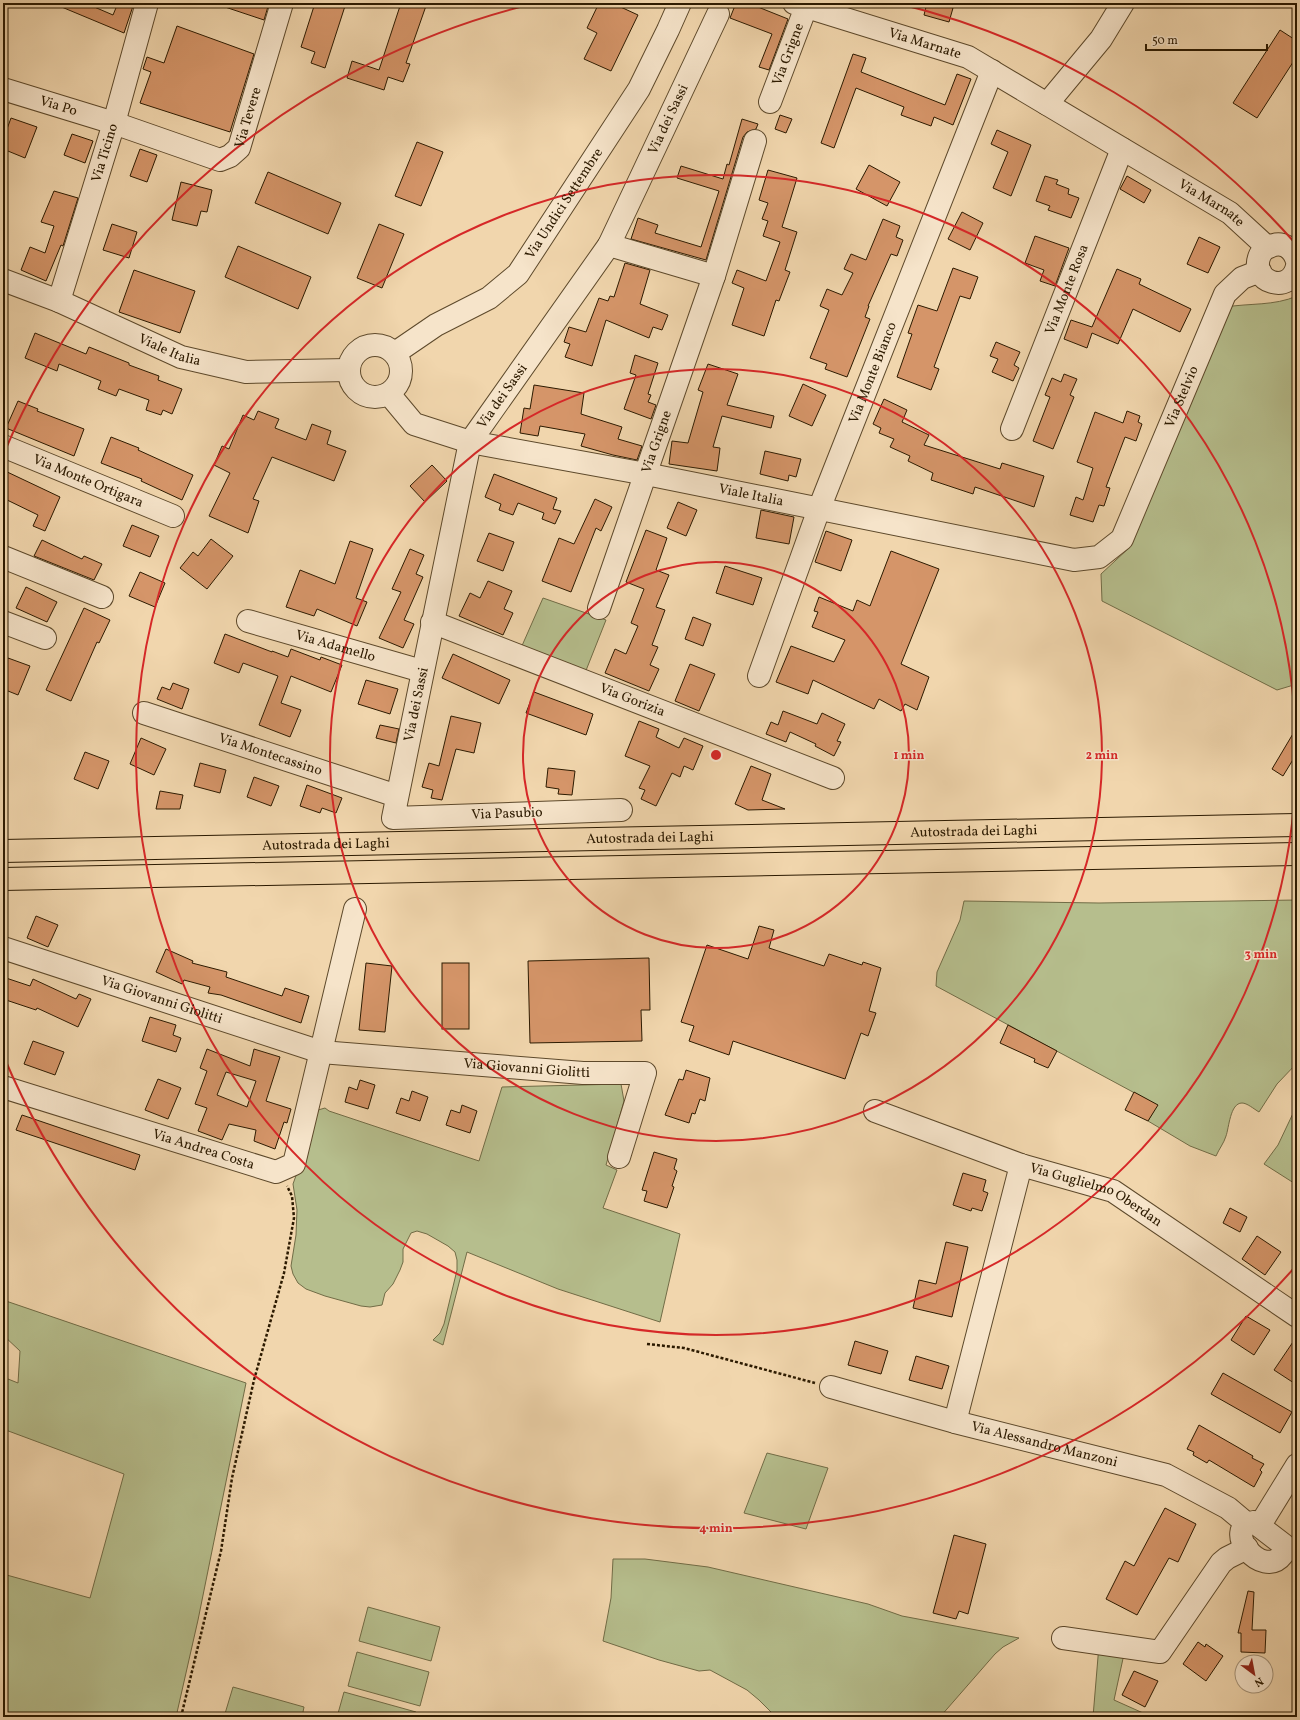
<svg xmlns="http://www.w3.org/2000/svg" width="1300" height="1720" font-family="Vollkorn,serif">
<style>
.green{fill:#b6be8d;stroke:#716c46}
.building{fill:#d59569;stroke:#2c1a00;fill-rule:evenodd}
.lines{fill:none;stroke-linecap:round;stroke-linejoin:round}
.minor-casing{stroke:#5d492b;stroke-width:24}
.highway-casing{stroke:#2c1a00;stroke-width:24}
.path{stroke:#2c1a00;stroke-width:2.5;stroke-dasharray:3 2;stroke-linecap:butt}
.minor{stroke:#f6e4ca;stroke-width:22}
.highway{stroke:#f1d6ad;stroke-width:22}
.ring{fill:none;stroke:#d62828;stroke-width:2}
.labels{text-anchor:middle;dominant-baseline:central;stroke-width:3;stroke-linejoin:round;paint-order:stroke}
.street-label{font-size:14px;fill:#2c1a00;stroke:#f6e4ca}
.centre{fill:#d62828;stroke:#f6e4ca;stroke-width:2}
.ring-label{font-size:12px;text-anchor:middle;font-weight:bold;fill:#d62828;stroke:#f6e4ca;stroke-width:3;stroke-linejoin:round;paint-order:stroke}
</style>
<rect width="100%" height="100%" fill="#f1d6ad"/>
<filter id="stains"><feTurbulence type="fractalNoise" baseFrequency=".005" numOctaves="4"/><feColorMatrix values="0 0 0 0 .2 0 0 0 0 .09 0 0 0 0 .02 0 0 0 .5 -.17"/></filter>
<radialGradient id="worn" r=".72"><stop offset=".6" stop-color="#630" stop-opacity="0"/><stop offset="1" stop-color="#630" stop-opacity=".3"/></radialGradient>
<g class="green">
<path d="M1297,296V684L1277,690L1102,601L1101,574L1130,547L1226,307C1250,303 1274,306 1297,296Z"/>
<polygon points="543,598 606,620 585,673 521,648"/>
<path d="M1297,900V1063L1277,1084L1259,1112C1254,1109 1247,1103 1242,1103C1230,1103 1229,1128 1226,1136C1224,1143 1219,1149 1216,1156L1190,1146L1148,1121L1157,1105L936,986L937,972L960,920L964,901L1099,903Z"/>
<polygon points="621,1084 624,1101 606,1165 617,1170 603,1208 680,1234 660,1322 558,1289 467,1252 443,1345 433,1340 440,1333 444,1324 457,1270 457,1260 455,1252 448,1246 427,1234 417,1231 411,1233 403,1249 403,1262 400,1270 393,1284 385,1293 382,1305 370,1307 361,1306 325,1296 306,1289 298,1283 293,1274 291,1266 296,1235 297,1210 293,1184 298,1170 318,1110 325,1108 329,1111 479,1161 502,1087"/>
<polygon points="1297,1105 1297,1185 1264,1164 1278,1145"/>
<polygon points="3,1300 246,1383 198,1620 176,1717 3,1717 3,1574 90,1598 124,1474 3,1429 3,1377 18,1383 20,1351 3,1335"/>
<polygon points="767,1453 828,1468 806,1529 744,1513"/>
<polygon points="613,1559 645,1559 708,1567 868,1604 902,1616 1019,1638 1003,1647 995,1654 940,1717 776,1717 759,1700 747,1690 710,1670 699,1671 659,1660 603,1641 611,1598"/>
<polygon points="368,1607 440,1627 431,1661 359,1641"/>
<polygon points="1099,1645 1124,1654 1114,1700 1152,1717 1093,1717"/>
<polygon points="357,1652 429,1672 420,1706 348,1686"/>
<polygon points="233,1687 304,1707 302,1717 224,1717"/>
<polygon points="344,1692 416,1712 415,1717 337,1717"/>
</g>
<g class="building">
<polygon points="52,3 85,3 113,15 118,3 134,3 124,33"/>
<polygon points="219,3 269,3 264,20 219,5"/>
<polygon points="315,3 346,3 325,68 311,63 315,52 301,47"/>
<polygon points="401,3 427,3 406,63 410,64 403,82 388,77 384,90 347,78 352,61 379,70"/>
<polygon points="599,3 612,3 638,15 611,71 584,59 597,33 587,28"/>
<polygon points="736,3 748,3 788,19 769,70 759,67 772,34 730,18"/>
<polygon points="927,3 935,3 953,8 949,22 924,15"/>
<polygon points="177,26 254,54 230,132 140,103 151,72 143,69 147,57 164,63"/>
<polygon points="1280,30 1297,41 1297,56 1257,118 1233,103"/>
<polygon points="853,54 866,58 861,72 945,105 957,74 971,79 953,125 934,117 931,126 901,115 904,107 856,88 834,148 821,143"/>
<polygon points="780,115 792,119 786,133 775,129"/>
<polygon points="11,118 37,127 25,158 3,149 3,140"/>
<polygon points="742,119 758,124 756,129 747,132 743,137 706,260 631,239 638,218 658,225 655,233 701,247 719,191 677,178 681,166 723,179 727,164 729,165"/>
<polygon points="997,130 1031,145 1011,196 993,188 1008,152 991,144"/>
<polygon points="72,134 93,141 85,163 64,155"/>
<polygon points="417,142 443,152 421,206 395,196"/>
<polygon points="140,149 157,155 147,182 130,176"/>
<polygon points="869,165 900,182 887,206 856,189"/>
<polygon points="768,170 797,178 782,227 797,232 785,270 790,272 779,301 776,300 764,336 732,325 744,288 732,283 737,270 766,281 780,242 763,236 768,221 762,219 768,203 759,200"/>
<polygon points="268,172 341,203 328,234 255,203"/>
<polygon points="1045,176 1058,180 1056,184 1069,189 1068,194 1079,198 1071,218 1048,210 1050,206 1036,201"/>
<polygon points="1127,176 1151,190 1144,203 1120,189"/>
<polygon points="181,182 212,190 207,212 201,211 197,226 172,220"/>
<polygon points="54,191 78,198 63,246 61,245 46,281 21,270 30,247 45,253 54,226 41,222"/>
<polygon points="962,212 983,223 970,250 948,239"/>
<polygon points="883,219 900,226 896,237 903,240 897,256 891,254 868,306 869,306 865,317 870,319 847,377 825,369 827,364 810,358 829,310 820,306 827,289 842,295 853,273 844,269 851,254 866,260"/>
<polygon points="112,224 137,232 129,258 103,250"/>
<polygon points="379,224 404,234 382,288 357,278"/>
<polygon points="1035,236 1069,248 1055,286 1040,281 1044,270 1025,263"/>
<polygon points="1199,237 1220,247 1208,273 1187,264"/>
<polygon points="238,246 311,277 298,309 225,277"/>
<polygon points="625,263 650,270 640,304 668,315 662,330 653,327 649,338 606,320 592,366 565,357 570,344 564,342 569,327 586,332 599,298 608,301 610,296 614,297"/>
<polygon points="953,268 978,277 970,299 960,296 934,367 939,369 931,390 897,377 912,334 908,333 918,305 937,311"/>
<polygon points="1117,269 1141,279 1139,284 1191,309 1180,332 1133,309 1118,344 1092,333 1087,348 1064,339 1071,320 1092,327"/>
<polygon points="134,270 195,291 180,333 119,312"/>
<polygon points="35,333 86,354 89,347 129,363 129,365 159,376 158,380 182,389 172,414 163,410 161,415 146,410 149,400 119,389 116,396 98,389 101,381 59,364 57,371 25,358"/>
<polygon points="996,342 1020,352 1014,365 1019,368 1013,381 992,372 998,359 990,356"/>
<polygon points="635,355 658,363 648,394 651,395 648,402 656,405 651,419 624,409 636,375 630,373"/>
<polygon points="708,364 738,374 727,405 774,416 771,428 722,416 713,447 720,448 717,471 669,464 672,441 688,443 703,392 698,390"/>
<polygon points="1064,374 1077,379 1070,395 1074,397 1053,449 1033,441 1050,397 1045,395 1052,378 1061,382"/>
<polygon points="803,384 826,395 812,426 789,416"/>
<polygon points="534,385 584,393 581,414 622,427 618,439 642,446 637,460 613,455 581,446 585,434 540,426 538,436 520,433 524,408 530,409"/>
<polygon points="884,399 907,410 902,422 929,435 924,445 1000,469 1002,463 1044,476 1034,507 975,487 973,494 931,480 933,473 908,461 910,456 890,447 894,439 879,433 881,428 873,424"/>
<polygon points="18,401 38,409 37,411 84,429 74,456 6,428"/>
<polygon points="258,411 279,419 275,428 306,440 312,424 331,431 327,444 346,451 334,481 272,457 253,499 259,501 248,533 209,516 230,473 214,465 222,446 229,449 243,415 254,420"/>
<polygon points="1127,411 1140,416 1138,422 1142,424 1136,441 1125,437 1106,487 1110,488 1104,506 1099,505 1093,522 1070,515 1076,497 1083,500 1093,468 1077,462 1095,412 1123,423"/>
<polygon points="111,437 139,448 138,450 193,475 182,500 141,481 142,479 101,463"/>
<polygon points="765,451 801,459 796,477 789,475 788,481 760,474"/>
<polygon points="432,465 447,481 425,502 410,486"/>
<polygon points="3,470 60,497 45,531 33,526 38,515 3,498"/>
<polygon points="494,474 557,498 553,509 561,511 555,524 542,519 544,513 518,503 513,515 499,510 501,504 485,497"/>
<polygon points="595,499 612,507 601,531 596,528 571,592 542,581 559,538 574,544"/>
<polygon points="678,502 697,510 686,536 667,528"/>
<polygon points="761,510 794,517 789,544 756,538"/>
<polygon points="132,525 159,536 150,557 123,546"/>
<polygon points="646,530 667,538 656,570 669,575 656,607 665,610 652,645 658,647 650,665 659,669 649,691 605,673 615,649 626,654 638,626 631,623 644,589 626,582"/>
<polygon points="826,531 852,540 841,571 815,562"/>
<polygon points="489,533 514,542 503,571 477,561"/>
<polygon points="211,539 233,556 207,589 180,568 193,552 198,556"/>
<polygon points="42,540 82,559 84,556 102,564 94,580 34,556"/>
<polygon points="350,541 373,549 356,598 367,602 357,626 317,609 314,616 286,607 300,570 335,584"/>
<polygon points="410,549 424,555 416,574 423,577 404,620 414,624 403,648 379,638 401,592 392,589"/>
<polygon points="891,551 939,569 901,664 929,677 917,710 905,704 901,711 879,699 874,709 813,680 808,694 776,682 791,646 834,662 845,640 812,627 818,612 814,611 819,597 853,611 857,600 870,606"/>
<polygon points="725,566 762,578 753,605 716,593"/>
<polygon points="140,572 165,583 155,607 129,596"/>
<polygon points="488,581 512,591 504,609 513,613 503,635 459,616 470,593 480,598"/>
<polygon points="26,587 57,602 47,622 16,608"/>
<polygon points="84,608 110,620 99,643 97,642 71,701 46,690"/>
<polygon points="693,617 711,624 703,646 685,639"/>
<polygon points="225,634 272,652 272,651 288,657 291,649 320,660 321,657 342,665 331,692 291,676 281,703 301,710 290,737 259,725 278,676 243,663 239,673 214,663"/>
<polygon points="453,654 510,680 499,704 442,678"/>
<polygon points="8,658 30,666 18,695 3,689 3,670"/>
<polygon points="690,664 715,674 699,711 675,701"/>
<polygon points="366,680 398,689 390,714 358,704"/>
<polygon points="173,683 189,689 182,709 157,699 162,687 170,690"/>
<polygon points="534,692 593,714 586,735 526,713"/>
<polygon points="783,711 817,724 822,713 845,724 837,741 841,742 834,756 815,746 816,744 790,732 786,742 766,734 771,722 778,725"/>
<polygon points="451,716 481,723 474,753 456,749 442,800 431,798 433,790 422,787 429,763 439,766"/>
<polygon points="639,721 659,729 656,737 679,748 684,738 703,746 693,770 684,766 680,777 672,773 656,806 641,799 645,790 639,788 650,766 625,756"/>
<polygon points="380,725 399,729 396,743 376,738"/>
<polygon points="1297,727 1297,753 1283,776 1272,769"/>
<polygon points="141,738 166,749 154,775 130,764"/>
<polygon points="85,752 109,761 98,789 74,779"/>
<polygon points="200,763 226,770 220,793 194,786"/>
<polygon points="751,766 771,774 762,800 785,809 748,810 735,804"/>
<polygon points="548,768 575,771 572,795 558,794 559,789 546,787"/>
<polygon points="254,777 279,786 271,806 247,797"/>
<polygon points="307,785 342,798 336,813 322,808 320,813 300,806"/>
<polygon points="160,791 183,795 180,809 156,809"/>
<polygon points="36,916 58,925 48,947 27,938"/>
<polygon points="759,926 774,930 769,948 824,966 829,954 862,965 863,962 881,968 869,1011 876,1013 868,1036 861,1033 845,1079 733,1041 729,1055 689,1041 694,1026 681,1022 707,945 748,959"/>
<polygon points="166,949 193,961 192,963 227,972 226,977 282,996 285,988 309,996 301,1023 221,995 208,993 210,987 184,980 182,984 156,972"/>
<polygon points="649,958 650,1010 641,1010 642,1041 530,1043 528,961"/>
<polygon points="366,963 392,966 385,1032 359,1030"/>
<rect x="442" y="963" width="27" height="66"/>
<polygon points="3,977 30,986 33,979 76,999 79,994 91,999 78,1027 37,1008 36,1010 3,999"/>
<polygon points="150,1017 176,1025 173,1035 181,1038 176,1052 142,1041"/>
<polygon points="1008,1025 1057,1051 1048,1068 1034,1062 1035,1059 1000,1043"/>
<polygon points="33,1041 64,1052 55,1075 24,1064"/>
<path d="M207,1049L250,1066L254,1049L280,1057L266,1101L291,1109L287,1123L284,1122L275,1149L254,1141L256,1130L229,1124L222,1140L198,1131L207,1108L195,1104L207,1071L200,1068ZM226,1072L256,1081L247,1107L217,1095Z"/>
<polygon points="686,1070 710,1078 705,1101 700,1099 695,1114 692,1113 689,1123 665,1115 679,1079 683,1080"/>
<polygon points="158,1079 181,1088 168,1119 145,1110"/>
<polygon points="360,1080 375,1085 368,1109 345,1102 349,1087 357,1090"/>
<polygon points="412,1091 428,1097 420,1121 396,1113 401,1098 409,1101"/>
<polygon points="1134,1092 1158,1105 1148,1121 1125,1110"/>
<polygon points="462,1105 477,1111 470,1133 446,1125 451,1110 460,1113"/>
<polygon points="22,1115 140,1155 135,1170 16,1130"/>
<polygon points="654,1152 677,1159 674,1169 677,1171 672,1186 674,1187 667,1208 644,1201 647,1191 642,1190"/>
<polygon points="963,1173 986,1180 983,1191 988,1193 982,1211 972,1208 971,1211 953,1205"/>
<polygon points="1230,1208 1247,1217 1240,1232 1223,1223"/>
<polygon points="1257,1236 1281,1252 1265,1275 1242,1259"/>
<polygon points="946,1242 968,1247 952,1317 913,1308 919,1280 936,1284"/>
<polygon points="1246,1316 1270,1330 1254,1355 1231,1340"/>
<polygon points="1297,1336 1297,1385 1274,1370"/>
<polygon points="855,1341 888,1351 881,1374 848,1365"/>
<polygon points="916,1356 949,1366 942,1389 909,1380"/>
<polygon points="1223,1373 1292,1412 1280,1433 1211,1394"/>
<polygon points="1199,1425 1253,1456 1252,1458 1264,1464 1260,1470 1262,1472 1254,1487 1209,1460 1207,1463 1193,1455 1194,1452 1187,1449"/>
<polygon points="1165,1508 1196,1524 1178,1562 1169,1558 1137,1615 1106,1599 1125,1561 1134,1566"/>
<polygon points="954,1535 986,1544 968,1614 959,1611 956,1619 933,1613"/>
<polygon points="1248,1591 1254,1592 1252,1630 1266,1630 1265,1653 1241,1652 1241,1633 1238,1633"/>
<polygon points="1198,1642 1205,1647 1206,1644 1223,1656 1206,1681 1183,1664"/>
<polygon points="1134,1671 1158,1681 1145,1707 1122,1695"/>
</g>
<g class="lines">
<defs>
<g id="minor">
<path id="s1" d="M794,3L968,57L1230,213L1267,247"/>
<path id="s2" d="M3,89L114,123L220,160L230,156L239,148L282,3"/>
<path id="s3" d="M770,102L806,7"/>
<polyline points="1047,104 1101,39 1123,3"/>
<polyline points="609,245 714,276"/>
<path d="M1297,261C1293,248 1282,240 1269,247C1265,248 1262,251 1260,255C1248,282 1291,296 1297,266"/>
<path id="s4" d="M3,280L59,301L181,357L246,372L348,370"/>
<path id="s5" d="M59,301L114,123L147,3"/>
<circle cx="375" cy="371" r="26"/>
<path id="s6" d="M395,353L436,325L489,298L518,274L639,89L668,30L680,3"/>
<path id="s7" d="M389,394L414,424L470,442L646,474L1074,560L1099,557L1122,539L1225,294L1242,278L1260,271"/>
<path id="s8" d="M1012,429L1122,149"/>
<path id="s9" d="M3,446L173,516"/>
<polyline points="3,557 102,597"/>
<path id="s10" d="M599,608L714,276L755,141"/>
<path id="s11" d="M248,621L422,671"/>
<polyline points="3,622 45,638"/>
<path id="s12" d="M432,622L833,778"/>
<path id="s13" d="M759,676L819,509L992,71"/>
<path id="s14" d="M144,713L397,796"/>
<path id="s15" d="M621,810L393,818L470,442L609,245L718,14"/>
<path id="s16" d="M3,948L321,1052L583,1073H645L619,1157"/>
<path id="s17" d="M3,1087L276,1172L294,1164L355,909"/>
<path id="s18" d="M875,1111L1021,1165L1113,1191L1297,1316"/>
<path id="s19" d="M831,1387L955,1422L1166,1475L1228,1508L1247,1524"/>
<polyline points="955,1422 1021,1165"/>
<path d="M1254,1522L1284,1545L1283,1554C1262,1582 1220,1527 1254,1522Z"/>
<polyline points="1260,1525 1297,1465"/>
<polyline points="1063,1638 1160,1652 1221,1563 1227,1558 1247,1548"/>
</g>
<g id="highway">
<path id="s20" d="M3,851L1297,825"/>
<polyline points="3,879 1297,854"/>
</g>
</defs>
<use href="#minor" class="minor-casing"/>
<use href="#highway" class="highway-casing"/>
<g class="path">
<polyline points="647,1344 684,1348 815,1383"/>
<polyline points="181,1717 221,1551 232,1478 254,1380 284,1273 294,1218 292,1196 287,1186"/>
</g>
<use href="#minor" class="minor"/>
<use href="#highway" class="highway"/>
</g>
<g class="ring">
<circle cx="716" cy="755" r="193"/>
<circle cx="716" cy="755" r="386"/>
<circle cx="716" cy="755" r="580"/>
<path d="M1295 1267A773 773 0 0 1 4 1057M4 453A773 773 0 0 1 536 3M896 3A773 773 0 0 1 1295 243"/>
</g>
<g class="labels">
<g class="street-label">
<text stroke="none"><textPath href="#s1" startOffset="137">Via Marnate</textPath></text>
<text stroke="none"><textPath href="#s3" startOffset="51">Via Grigne</textPath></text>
<text stroke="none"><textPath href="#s2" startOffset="58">Via Po</textPath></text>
<text stroke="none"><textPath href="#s2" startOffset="283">Via Tevere</textPath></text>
<text stroke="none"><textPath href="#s15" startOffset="992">Via dei Sassi</textPath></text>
<text stroke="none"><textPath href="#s5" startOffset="155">Via Ticino</textPath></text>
<text stroke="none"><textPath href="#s6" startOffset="231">Via Undici Settembre</textPath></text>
<text stroke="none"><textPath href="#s1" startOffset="466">Via Marnate</textPath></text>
<text stroke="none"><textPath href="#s8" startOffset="150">Via Monte Rosa</textPath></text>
<text stroke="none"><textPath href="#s4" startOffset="181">Viale Italia</textPath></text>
<text stroke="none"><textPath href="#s13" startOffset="324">Via Monte Bianco</textPath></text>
<text stroke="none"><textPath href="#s15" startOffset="668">Via dei Sassi</textPath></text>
<text stroke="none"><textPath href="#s7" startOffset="922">Via Stelvio</textPath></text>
<text stroke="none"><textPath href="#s10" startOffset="176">Via Grigne</textPath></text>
<text stroke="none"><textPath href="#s9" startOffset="92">Via Monte Ortigara</textPath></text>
<text stroke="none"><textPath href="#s7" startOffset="384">Viale Italia</textPath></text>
<text stroke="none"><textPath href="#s11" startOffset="91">Via Adamello</textPath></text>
<text stroke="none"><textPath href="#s12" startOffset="215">Via Gorizia</textPath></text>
<text stroke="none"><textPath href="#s15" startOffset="344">Via dei Sassi</textPath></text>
<text stroke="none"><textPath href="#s14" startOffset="133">Via Montecassino</textPath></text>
<text transform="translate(507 814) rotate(-2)">Via Pasubio</text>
<text stroke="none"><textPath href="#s20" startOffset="971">Autostrada dei Laghi</textPath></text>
<text stroke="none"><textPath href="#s20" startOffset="647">Autostrada dei Laghi</textPath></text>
<text stroke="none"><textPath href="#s20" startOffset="323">Autostrada dei Laghi</textPath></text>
<text stroke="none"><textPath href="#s16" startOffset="167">Via Giovanni Giolitti</textPath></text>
<text stroke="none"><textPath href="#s16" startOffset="541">Via Giovanni Giolitti</textPath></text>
<text stroke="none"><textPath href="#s17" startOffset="210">Via Andrea Costa</textPath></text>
<text stroke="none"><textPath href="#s18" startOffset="237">Via Guglielmo Oberdan</textPath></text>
<text stroke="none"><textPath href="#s19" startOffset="221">Via Alessandro Manzoni</textPath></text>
</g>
</g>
<circle cx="716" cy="755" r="6" class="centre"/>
<g class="ring-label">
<text x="909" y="759">1 min</text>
<text x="1102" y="759">2 min</text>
<text x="1261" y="958">3 min</text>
<text x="716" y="1532">4 min</text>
</g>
<rect width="1300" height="1720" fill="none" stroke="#f1d6ad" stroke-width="16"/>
<rect x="4" y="4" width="1292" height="1712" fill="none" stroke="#2c1a00" stroke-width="2"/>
<rect x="8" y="8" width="1284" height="1704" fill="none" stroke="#2c1a00"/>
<g transform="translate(1254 1674) rotate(148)"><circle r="19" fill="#f6e4ca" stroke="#a59379"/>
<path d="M0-3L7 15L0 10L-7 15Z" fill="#8f2418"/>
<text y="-6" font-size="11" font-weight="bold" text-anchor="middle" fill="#2c1a00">N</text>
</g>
<path d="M1146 44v6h121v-6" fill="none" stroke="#2c1a00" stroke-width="2"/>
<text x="1152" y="44" font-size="12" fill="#2c1a00" stroke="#f6e4ca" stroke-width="3" paint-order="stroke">50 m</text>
<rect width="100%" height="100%" filter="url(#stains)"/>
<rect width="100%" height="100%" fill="url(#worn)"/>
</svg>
